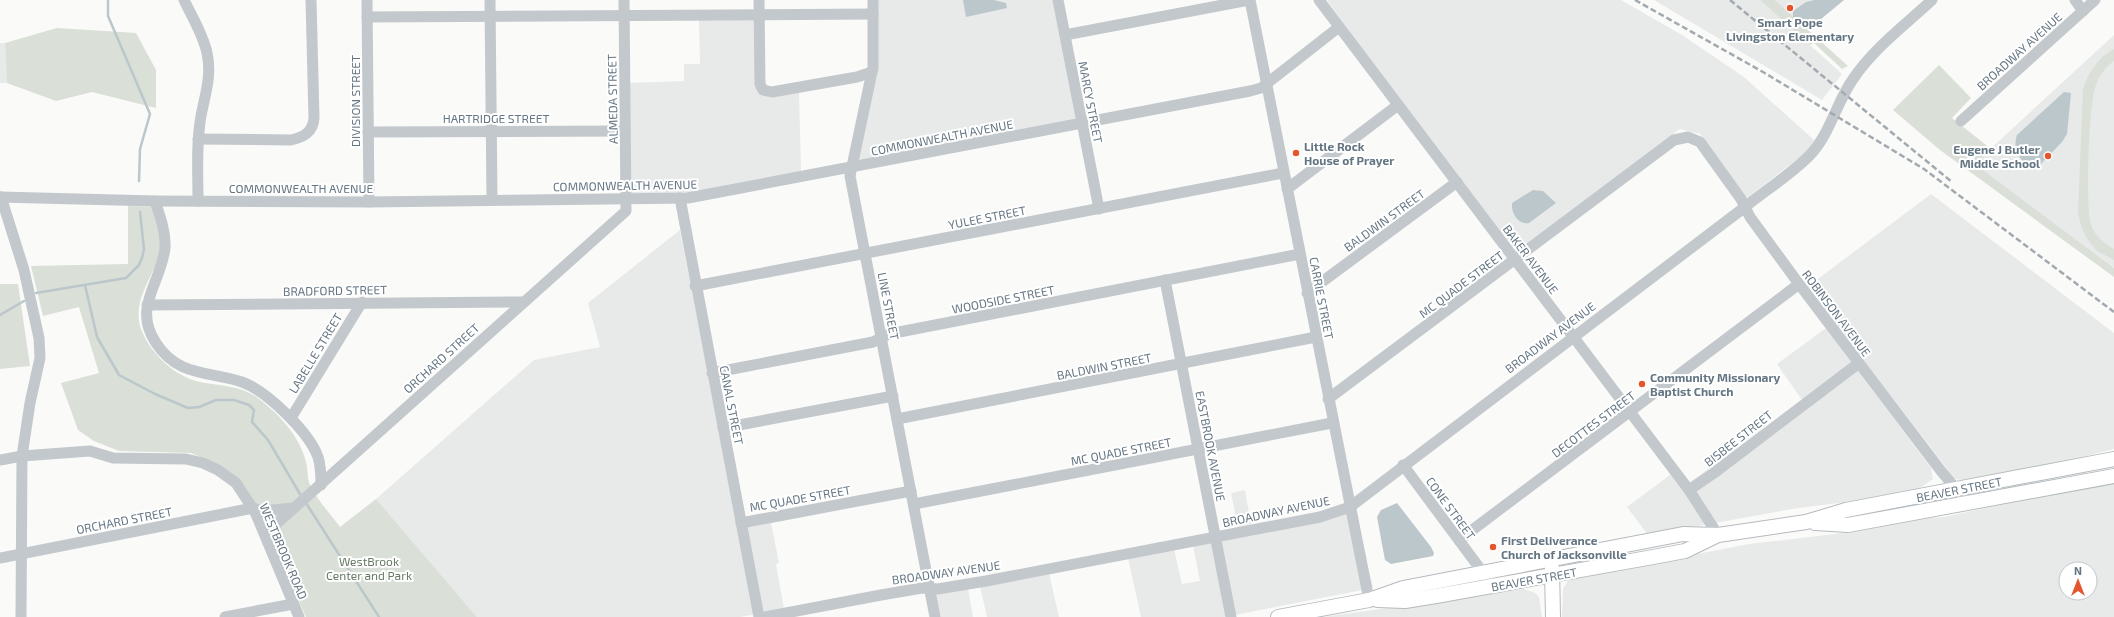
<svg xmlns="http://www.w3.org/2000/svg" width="2114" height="617" font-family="'Exo 2',sans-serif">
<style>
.built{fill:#e8e9e9;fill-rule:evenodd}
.green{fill:#dadfd7}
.water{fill:#bbc7cb}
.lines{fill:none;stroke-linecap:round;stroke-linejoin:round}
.stream{stroke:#bbc7cb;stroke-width:2.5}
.major-casing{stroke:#b5babe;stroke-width:16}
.minor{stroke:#c3c8cc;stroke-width:11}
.major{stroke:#fff;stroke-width:14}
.rail{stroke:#a2aab0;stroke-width:2.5;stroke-dasharray:6 3;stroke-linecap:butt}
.poi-dot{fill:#e4572e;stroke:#fff;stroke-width:1.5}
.labels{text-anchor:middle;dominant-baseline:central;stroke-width:4;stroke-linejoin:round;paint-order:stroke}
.poi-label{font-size:12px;font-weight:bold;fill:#657683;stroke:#fff;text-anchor:start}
.street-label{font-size:12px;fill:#657683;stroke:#fff}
.park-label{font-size:12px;fill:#687a64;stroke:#fff}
</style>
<rect width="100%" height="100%" fill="#fafaf8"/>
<g class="built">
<polygon points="878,0 1053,0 1077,119 858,160"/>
<polygon points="1327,0 1621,0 1682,35 1744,77 1814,140 1809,150 1747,198 1700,134 1680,129 1516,252 1401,103"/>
<polygon points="1654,0 1760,0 1842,74 1822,100"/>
<polygon points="1775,0 1814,0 1806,2 1794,11 1793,17"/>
<polygon points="755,18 758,90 799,91 801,172 689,193 630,193 629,83 684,81 684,64 700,64 699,19"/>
<polygon points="2114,35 2114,268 1974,164"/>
<polygon points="0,43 5,43 7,83 0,83"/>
<polygon points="1931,194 2114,333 2114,449 2065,461 1961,480 1955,479 1807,287"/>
<polygon points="680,230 738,529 771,523 779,563 776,564 784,609 740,617 477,617 376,499 534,360 600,347 588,303"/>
<polygon points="1826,328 1931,468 1933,479 1920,488 1871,499 1798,508 1648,535 1627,507 1670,475 1682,488 1802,400 1777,364"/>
<path d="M2099,484L2105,486L2114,484V617H1562L1563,589L1569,579L1572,578L1749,544L1835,534L1917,519L1944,517ZM2066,569H2090V593H2066Z"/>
<polygon points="1245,490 1251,524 1238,527 1231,493"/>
<polygon points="1354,508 1373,588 1224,617 1141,617 1128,558 1174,549 1182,584 1200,581 1193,545 1337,517"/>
<polygon points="1049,573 1059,617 987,617 980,586"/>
<polygon points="968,589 973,617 940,617 935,595"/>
<polygon points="1524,589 1535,593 1539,597 1542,617 1323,617"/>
</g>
<g class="green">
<polygon points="1760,0 1775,0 1848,66 1842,69 1814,43 1810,45"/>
<polygon points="57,28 136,33 156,70 156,108 92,92 56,101 7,83 5,43"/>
<path d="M2114,49V61C2104,68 2098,77 2095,88C2089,106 2085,208 2091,225C2095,236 2104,243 2114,249V260L2097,251L2088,240L2082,229L2078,213L2083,89C2089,71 2098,58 2114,49Z"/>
<polygon points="1939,65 1971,98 1952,118 1991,149 1975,164 2114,268 2114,277 1940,150 1893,110"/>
<path d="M128,206L163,207C163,217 165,229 164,240C160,269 132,295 140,326C148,351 173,376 200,382C218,386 238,385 255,396C277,412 299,434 306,462C308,469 307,478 310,485C315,497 332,516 340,527L376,499L477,617H306L276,552L223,467L191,453L119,451L94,441L78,430L61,383L99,373L79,307L43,316L31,266L128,264Z"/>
<polygon points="0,284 18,284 30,366 0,369"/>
</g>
<g class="water">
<polygon points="963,0 994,0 1006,3 1007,8 966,17"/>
<polygon points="1814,0 1844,0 1809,29 1805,29 1793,17 1793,11 1806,2"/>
<path d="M2064,92L2071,93L2067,134L2062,142L2035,170H2032C2020,160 2012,150 2017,135Z"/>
<path d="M1533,190L1543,191L1556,203L1529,223C1518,225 1511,213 1512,203Z"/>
<polygon points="1397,503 1431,547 1434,553 1433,556 1391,564 1385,560 1377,517 1381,510"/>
</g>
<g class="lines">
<g class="stream">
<polyline points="108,0 108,16 150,114 140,149 139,181"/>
<polyline points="85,285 97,337 119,375 155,394 188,408 199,407 216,400 234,400 249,405 254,410 252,422 268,440 300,494"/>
<polyline points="36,293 126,278 139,265 142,258 144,249 140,212"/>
<polyline points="0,315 24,301"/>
<polyline points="306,503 379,617"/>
</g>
<defs>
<g id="major">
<polyline points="1815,523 1848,525 2114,476"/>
<polyline points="1552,568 1553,617"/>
<polyline points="1377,600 1405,601 1436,596 1653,557 1685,551 1716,536"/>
<polyline points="1278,617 1369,600 1403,588 1683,534 1718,535 1806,522 1846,510 2114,459"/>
</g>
</defs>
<use href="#major" class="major-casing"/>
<g class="minor">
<path d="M184,0C192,17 203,34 207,53C212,75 205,95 201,116C196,144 198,173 198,201"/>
<polyline points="367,0 369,202"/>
<polyline points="490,0 492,200"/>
<polyline points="759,0 760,84 763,90 772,92 857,77 872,72"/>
<polyline points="873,0 873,67 850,176 935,617"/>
<polyline points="1058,0 1099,209"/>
<polyline points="1250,0 1369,600"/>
<polyline points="1319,0 1689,490 1718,535"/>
<polyline points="2075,0 2083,11"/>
<polyline points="367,17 873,14"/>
<polyline points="1065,35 1249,0"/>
<polyline points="1961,121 2095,0"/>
<polyline points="368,132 625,131"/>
<path d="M198,139L291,140C304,137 313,132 314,118L311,0"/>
<polyline points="1287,189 1398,105"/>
<polyline points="0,197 155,201 369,202 688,198 1250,91 1261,88 1339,27"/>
<polyline points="1,197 24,270 39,338 40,358 30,403 22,456 21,617"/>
<polyline points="680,198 759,617"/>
<path d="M155,201C160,216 166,232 165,248C161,284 132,307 156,343C178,377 209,371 242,382C267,391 309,432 318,457C321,466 321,475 321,485"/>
<polyline points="1165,280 1231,617"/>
<polyline points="695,286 1283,173"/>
<polyline points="1307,293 1457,182"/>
<polyline points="147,305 523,302"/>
<polyline points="712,373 873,342 889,334 1300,254"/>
<polyline points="1328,399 1674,140 1688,137 1700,142 1741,199 1750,217 1799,284 1941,471 1968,503"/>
<polyline points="291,418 362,302"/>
<polyline points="897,419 1316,337"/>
<polyline points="723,428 893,396"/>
<polyline points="0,460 22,456 90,451 113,458 186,459 203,463 218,470 236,483 255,512 299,617"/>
<polyline points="1403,465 1487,578"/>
<polyline points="1689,490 1714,473 1859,363"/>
<polyline points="914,504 1332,423"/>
<polyline points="741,523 911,491"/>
<polyline points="265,534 626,211 624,0"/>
<polyline points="1459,540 1799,284"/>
<polyline points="0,558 253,508 262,511 294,508"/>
<polyline points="225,617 293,604"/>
<path d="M765,617L881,595L922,588L938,589L986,581L1320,517L1350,507L1745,207C1766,190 1790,175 1809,156C1830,135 1836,103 1853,79C1874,48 1905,25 1932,0"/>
</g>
<use href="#major" class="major"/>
<g class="rail">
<polyline points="1635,0 1763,72 1924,169 2114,312"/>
<polyline points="1730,0 1952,182"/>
</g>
</g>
<g class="poi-dot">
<circle cx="1790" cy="8" r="4"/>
<circle cx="1296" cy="153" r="4"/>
<circle cx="2048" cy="156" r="4"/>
<circle cx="1642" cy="384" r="4"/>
<circle cx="1493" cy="547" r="4"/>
</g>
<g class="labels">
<g class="poi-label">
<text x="1790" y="22" text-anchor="middle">Smart Pope<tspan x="1790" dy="14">Livingston Elementary</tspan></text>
<text x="1304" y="146">Little Rock<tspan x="1304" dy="14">House of Prayer</tspan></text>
<text x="2040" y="149" text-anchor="end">Eugene J Butler<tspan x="2040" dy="14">Middle School</tspan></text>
<text x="1650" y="377">Community Missionary<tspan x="1650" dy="14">Baptist Church</tspan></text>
<text x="1501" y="540">First Deliverance<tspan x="1501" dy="14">Church of Jacksonville</tspan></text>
</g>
<g class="street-label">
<text transform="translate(2019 51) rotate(-42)">BROADWAY AVENUE</text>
<text transform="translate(612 99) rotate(-91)">ALMEDA STREET</text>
<text transform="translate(355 101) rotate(-90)">DIVISION STREET</text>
<text transform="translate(1091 102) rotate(79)">MARCY STREET</text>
<text x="496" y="118">HARTRIDGE STREET</text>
<text transform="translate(942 137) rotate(-11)">COMMONWEALTH AVENUE</text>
<text transform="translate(625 185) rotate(-1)">COMMONWEALTH AVENUE</text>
<text x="301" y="188">COMMONWEALTH AVENUE</text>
<text transform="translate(987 217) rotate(-11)">YULEE STREET</text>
<text transform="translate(1384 220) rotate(-36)">BALDWIN STREET</text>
<text transform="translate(1531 259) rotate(53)">BAKER AVENUE</text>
<text transform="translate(1461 284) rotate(-37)">MC QUADE STREET</text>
<text transform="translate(335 290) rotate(-1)">BRADFORD STREET</text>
<text transform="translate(1322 298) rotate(79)">CARRIE STREET</text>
<text transform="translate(1003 299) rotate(-11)">WOODSIDE STREET</text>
<text transform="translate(889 306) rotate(79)">LINE STREET</text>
<text transform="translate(1837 313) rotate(53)">ROBINSON AVENUE</text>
<text transform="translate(1550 337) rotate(-37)">BROADWAY AVENUE</text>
<text transform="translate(315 353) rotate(-59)">LABELLE STREET</text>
<text transform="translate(441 358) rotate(-42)">ORCHARD STREET</text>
<text transform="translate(1104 366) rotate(-11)">BALDWIN STREET</text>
<text transform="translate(732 405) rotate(79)">CANAL STREET</text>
<text transform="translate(1593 424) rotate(-37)">DECOTTES STREET</text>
<text transform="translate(1738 438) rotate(-38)">BISBEE STREET</text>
<text transform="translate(1211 446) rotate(79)">EASTBROOK AVENUE</text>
<text transform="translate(1121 451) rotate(-11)">MC QUADE STREET</text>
<text transform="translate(1959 489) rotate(-11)">BEAVER STREET</text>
<text transform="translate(800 498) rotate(-10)">MC QUADE STREET</text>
<text transform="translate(1451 508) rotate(54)">CONE STREET</text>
<text transform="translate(1276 511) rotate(-12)">BROADWAY AVENUE</text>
<text transform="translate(124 520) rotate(-11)">ORCHARD STREET</text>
<text transform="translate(284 551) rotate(67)">WESTBROOK ROAD</text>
<text transform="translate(946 572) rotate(-8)">BROADWAY AVENUE</text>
<text transform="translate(1534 579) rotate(-10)">BEAVER STREET</text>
</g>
<g class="park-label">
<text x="369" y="561">WestBrook<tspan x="369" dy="14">Center and Park</tspan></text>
</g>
</g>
<g transform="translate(2078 581)"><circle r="19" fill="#ffffff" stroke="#c1c8cd"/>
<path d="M0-3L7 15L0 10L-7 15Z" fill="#e4572e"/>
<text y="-6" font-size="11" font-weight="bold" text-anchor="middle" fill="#657683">N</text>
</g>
</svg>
